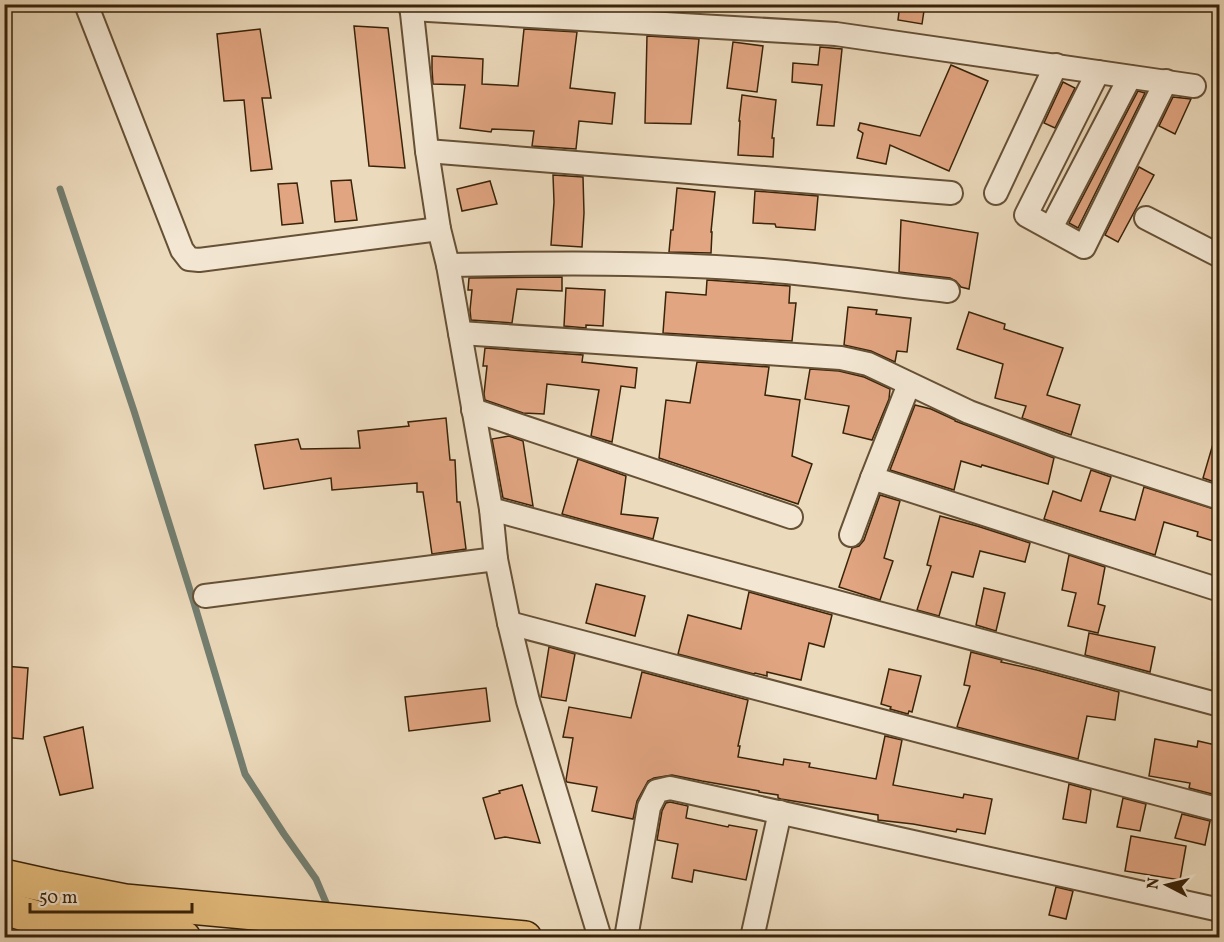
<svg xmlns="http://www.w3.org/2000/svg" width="1224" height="942" font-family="Vollkorn,serif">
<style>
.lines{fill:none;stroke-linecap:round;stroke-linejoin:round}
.stream{stroke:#737e70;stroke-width:7}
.building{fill:#e1a581;stroke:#392309;stroke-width:1.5}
.minor-casing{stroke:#665136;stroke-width:26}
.trunk-casing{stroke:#392309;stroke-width:36}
.minor{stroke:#f3e7d3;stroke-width:22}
.trunk{stroke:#e6bd7e;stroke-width:33}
</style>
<rect width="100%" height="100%" fill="#ecdabc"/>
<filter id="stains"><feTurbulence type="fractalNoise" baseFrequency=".00333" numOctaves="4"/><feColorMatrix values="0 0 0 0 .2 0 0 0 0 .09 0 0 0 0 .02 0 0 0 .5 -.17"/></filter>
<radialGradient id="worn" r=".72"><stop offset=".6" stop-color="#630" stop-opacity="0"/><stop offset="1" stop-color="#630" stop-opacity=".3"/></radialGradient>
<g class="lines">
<polyline class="stream" points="60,189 134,411 194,603 245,774 284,834 316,879 330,912"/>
</g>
<g class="building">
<polygon points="900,4 925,4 922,24 898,20"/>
<polygon points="354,26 388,28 405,168 369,166"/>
<polygon points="260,29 271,98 262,98 272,169 251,171 244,100 224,101 217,34"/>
<polygon points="524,29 577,32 570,88 615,93 612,124 579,121 576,149 532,146 534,131 492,129 491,132 460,128 465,85 433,84 432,69 432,56 483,59 482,84 518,86"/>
<polygon points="647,36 699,39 691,124 645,123"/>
<polygon points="733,42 763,46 757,92 727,88"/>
<polygon points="820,47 842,49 834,126 817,125 822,85 792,82 793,63 818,65"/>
<polygon points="951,65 988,81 949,171 890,145 886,164 857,158 863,133 858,130 860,123 920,136"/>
<polygon points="1063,82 1075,88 1055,128 1044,123"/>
<polygon points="1138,91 1145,93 1078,228 1069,223"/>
<polygon points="742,95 776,100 772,138 774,138 773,157 738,155 740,121 739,121"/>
<polygon points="1173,97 1191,99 1175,134 1159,126"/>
<polygon points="1139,167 1154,175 1118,242 1105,235"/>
<polygon points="553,175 583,177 584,213 582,247 551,245 554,202"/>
<polygon points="351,180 357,220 335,222 331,181"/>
<polygon points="490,181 497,204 462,211 457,189"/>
<polygon points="297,183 303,223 282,225 278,184"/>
<polygon points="677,188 715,192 711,232 712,232 711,253 669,252 671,230 673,230"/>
<polygon points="755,191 818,196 815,230 776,227 775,224 753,223"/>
<polygon points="901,220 978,233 969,289 961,287 956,281 950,278 899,272"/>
<polygon points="562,277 562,291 517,289 512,323 471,320 470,310 472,290 468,290 469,278"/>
<polygon points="707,280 790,286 789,303 796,303 792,341 663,333 666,292 706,295"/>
<polygon points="566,288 605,290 603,326 586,325 586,328 564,326"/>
<polygon points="848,307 877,310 876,314 911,318 907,352 897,351 895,362 871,351 844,345"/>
<polygon points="969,312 1005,324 1004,329 1063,348 1047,395 1080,405 1071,435 1022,418 1026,406 995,398 1003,364 957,349"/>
<polygon points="485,348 583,355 582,362 637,368 635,388 621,386 612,442 591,436 599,390 547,384 544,414 523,413 485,400 484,394 487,366 483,366"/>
<polygon points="697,362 769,367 765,395 800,400 792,456 812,464 798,504 659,458 666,400 690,403"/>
<polygon points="810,369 839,371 864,377 890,389 889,399 872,440 843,433 849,406 805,399"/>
<polygon points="915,405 931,409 955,420 955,421 1054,458 1048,484 982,465 981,467 961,461 954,490 890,470"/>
<polygon points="446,418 450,460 455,460 457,502 460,502 466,549 432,554 423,492 417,492 417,483 332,490 331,478 264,489 255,445 298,439 301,449 360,448 358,431 409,426 408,422"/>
<polygon points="509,436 523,441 533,506 503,498 492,439"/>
<polygon points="1215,437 1220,438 1220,484 1203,478"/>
<polygon points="578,459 626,476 621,514 658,518 653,539 562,514"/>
<polygon points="1091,470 1111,477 1100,511 1135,520 1144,487 1220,511 1220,543 1197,536 1198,532 1164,522 1155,555 1044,519 1053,491 1081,501"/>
<polygon points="880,495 900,501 884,558 893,561 880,600 839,587 852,548 859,546 864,540"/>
<polygon points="940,516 977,526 1030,543 1025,562 980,551 973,577 952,572 939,616 917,610 931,566 927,565"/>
<polygon points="1069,555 1105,567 1098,604 1105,606 1098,633 1068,626 1076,593 1062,590"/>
<polygon points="596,584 645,596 635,636 586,623"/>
<polygon points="984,588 1005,593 996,631 976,625"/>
<polygon points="749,592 832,615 824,647 809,643 801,680 767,672 767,676 755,673 754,674 678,654 688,615 741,629"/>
<polygon points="1089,633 1155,647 1150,672 1085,655"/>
<polygon points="549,647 575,654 566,701 541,697"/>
<polygon points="971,652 1002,660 1001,662 1037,670 1119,692 1115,720 1087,716 1078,759 957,727 970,686 964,685"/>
<polygon points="4,666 28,668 23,739 4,737"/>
<polygon points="889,669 921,676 912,712 909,711 908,714 890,709 891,707 881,704"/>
<polygon points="642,672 748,700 738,746 740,746 738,757 783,765 784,759 810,763 809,767 876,779 885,736 902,740 893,785 963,798 964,794 992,799 985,834 957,829 956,832 913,824 878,820 878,815 781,799 778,798 778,795 759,792 759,791 702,781 672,775 654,778 648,781 637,801 633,819 592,811 597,787 567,782 566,780 573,738 563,737 569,707 631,718"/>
<polygon points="486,688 490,721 409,731 405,697"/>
<polygon points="83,727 93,788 60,795 44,737"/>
<polygon points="1155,739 1197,747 1198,741 1220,746 1220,790 1217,790 1216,795 1189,788 1190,783 1149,776"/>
<polygon points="1069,784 1091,790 1086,823 1063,819"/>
<polygon points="522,785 540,843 505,837 495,839 483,798 500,793 499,791"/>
<polygon points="1123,798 1146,804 1140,831 1117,827"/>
<polygon points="670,802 688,806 686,818 728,827 729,825 757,830 746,880 694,870 692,882 672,878 678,844 657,840 662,811 666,803"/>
<polygon points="1182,814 1210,821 1205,845 1175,838"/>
<polygon points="1131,836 1186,846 1180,880 1125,871"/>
<polygon points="1056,887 1073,891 1066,919 1049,915"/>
</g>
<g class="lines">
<defs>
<g id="minor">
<polyline points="86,4 182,250 189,259 199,260 439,229"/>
<polyline points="411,4 427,151 439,229 448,265 491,509 1220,705"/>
<polyline points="411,9 836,34 1194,86"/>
<polyline points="1098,72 1026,215 1084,247 1166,81"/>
<polyline points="427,151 951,193"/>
<polyline points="996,193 1056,65"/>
<polyline points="1146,218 1220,256"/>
<polyline points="1051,228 1130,77"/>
<path d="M448,265C552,263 658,262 762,270C825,275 886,284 948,291"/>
<polyline points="460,333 841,358 868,364 969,412 1060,446 1220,498"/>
<polyline points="909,384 872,478 1220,590"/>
<polyline points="473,410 791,517"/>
<polyline points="491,509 496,559 509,623 528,701 600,938"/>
<polyline points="851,535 872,478"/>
<polyline points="205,596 496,559"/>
<polyline points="509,623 1220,810"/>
<polyline points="626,938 649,807 657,791 670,788 1220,910"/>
<polyline points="752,938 780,812"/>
</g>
<g id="trunk">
<polyline points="4,876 58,888 125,901 525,938"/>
<polyline points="4,908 38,918 121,931 184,938"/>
</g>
</defs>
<use href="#minor" class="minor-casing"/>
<use href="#trunk" class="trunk-casing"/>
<use href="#minor" class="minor"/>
<use href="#trunk" class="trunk"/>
</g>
<rect width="1224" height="942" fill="none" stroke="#ecdabc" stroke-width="24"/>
<rect x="6" y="6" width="1212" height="930" fill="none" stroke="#392309" stroke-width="3"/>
<rect x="12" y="12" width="1200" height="918" fill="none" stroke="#392309" stroke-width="1.5"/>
<g transform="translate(1167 885) rotate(277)" stroke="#f3e7d3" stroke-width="4.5" paint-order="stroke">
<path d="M0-4.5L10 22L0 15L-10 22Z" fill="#392309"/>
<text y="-9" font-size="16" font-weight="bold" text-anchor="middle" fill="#392309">N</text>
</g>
<path d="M30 903v9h162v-9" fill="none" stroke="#392309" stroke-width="3"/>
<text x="39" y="903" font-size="18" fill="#392309" stroke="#f3e7d3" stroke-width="4.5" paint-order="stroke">50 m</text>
<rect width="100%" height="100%" filter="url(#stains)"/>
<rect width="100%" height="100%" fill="url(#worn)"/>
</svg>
